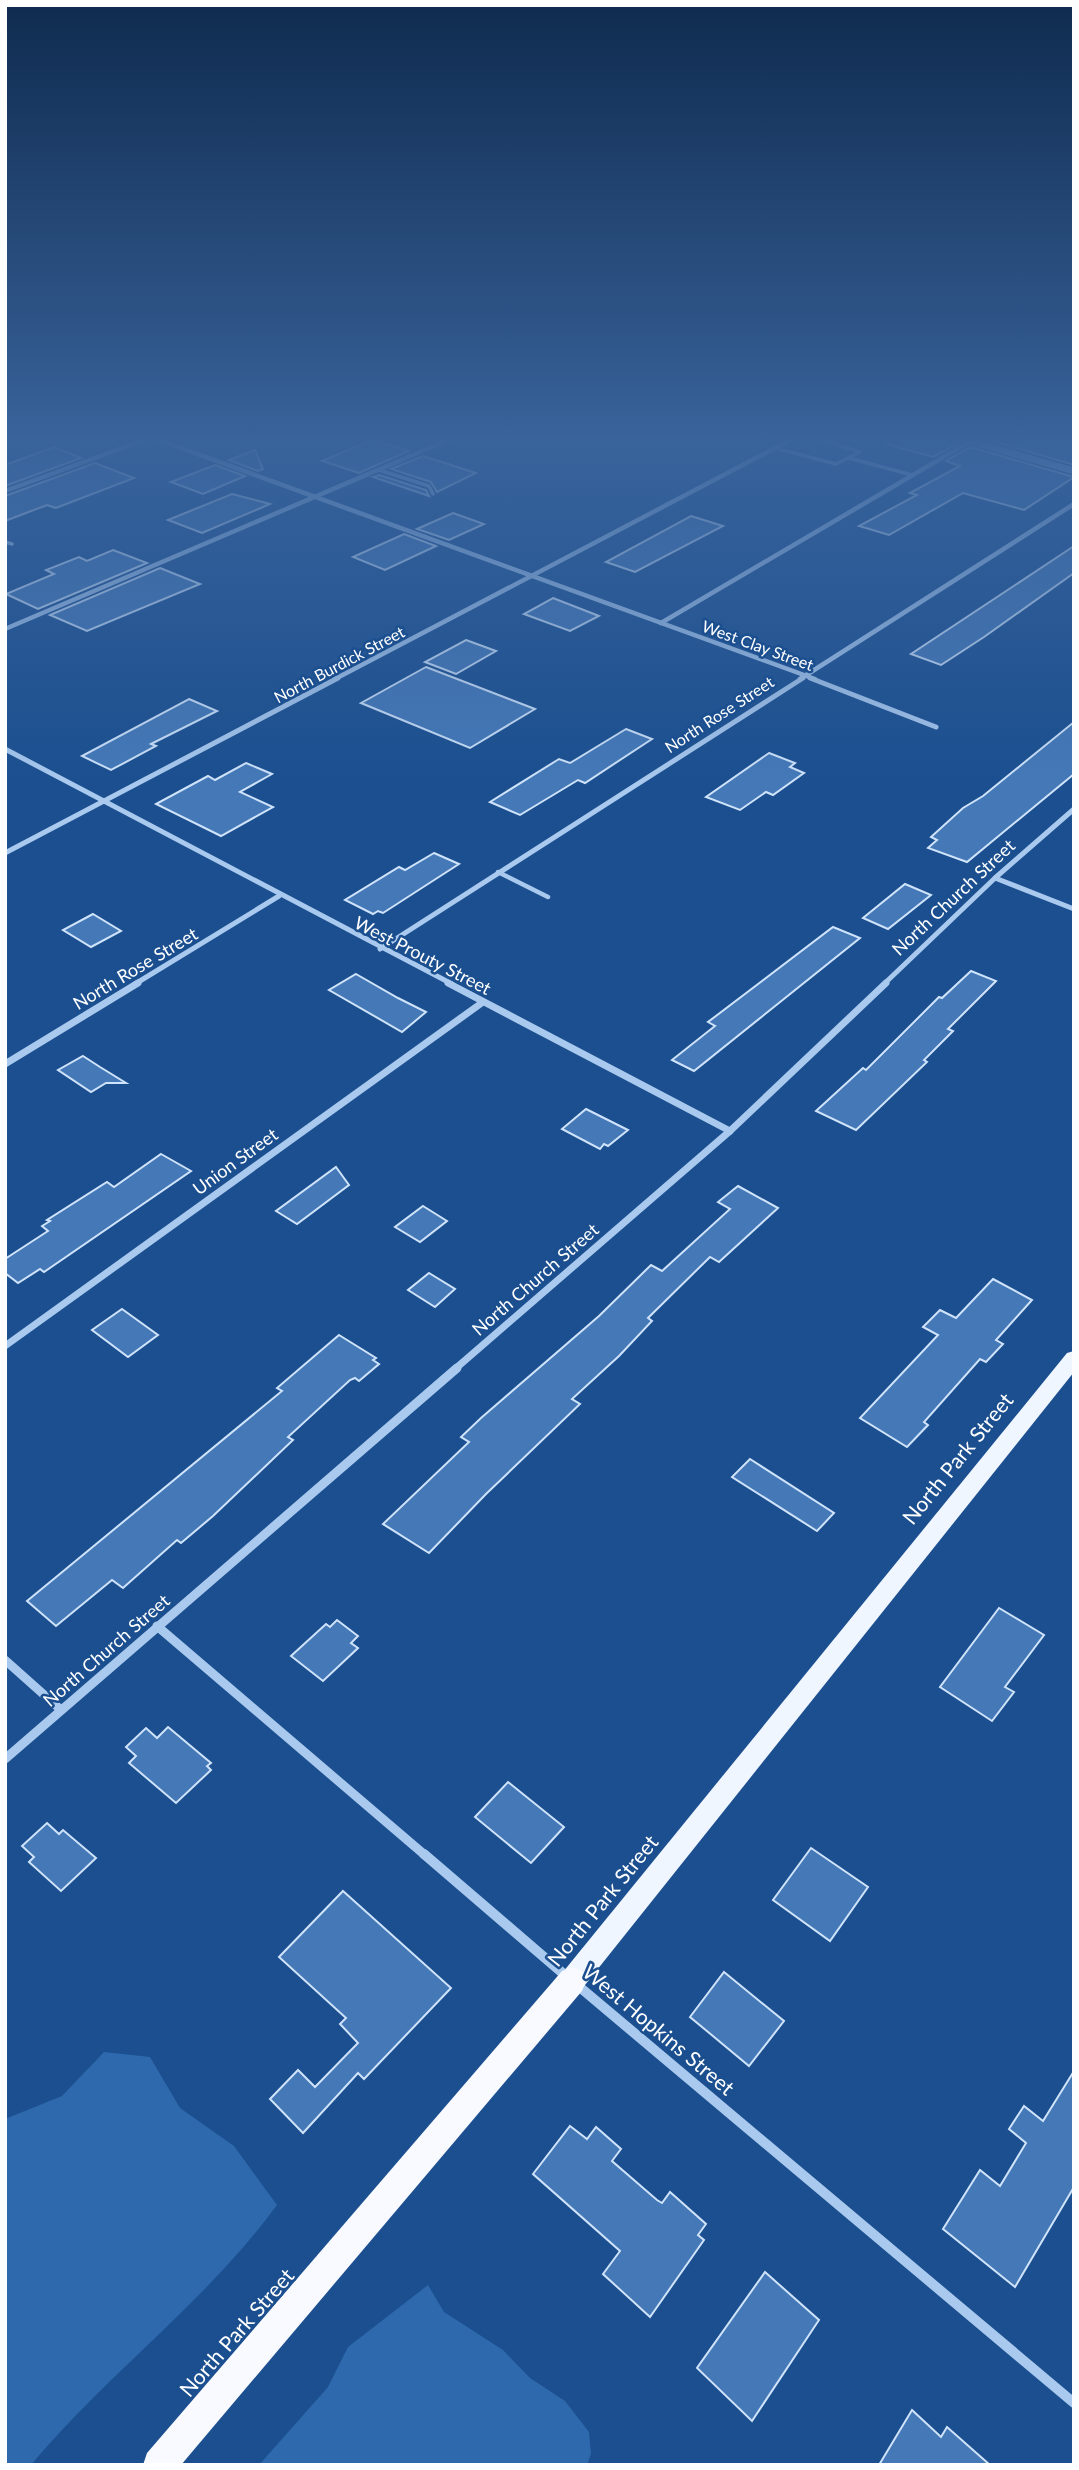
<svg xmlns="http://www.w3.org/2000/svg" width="1079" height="2470" font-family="Lato,sans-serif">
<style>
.green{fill:#2e69ad}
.building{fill:#4478b7;stroke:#cfe3fa;stroke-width:2}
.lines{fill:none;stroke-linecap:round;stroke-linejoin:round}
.service-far1{stroke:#a9c9ee;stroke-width:3.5}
.service{stroke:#a9c9ee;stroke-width:4.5}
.minor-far4{stroke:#a9c9ee;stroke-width:4.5}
.minor-far3{stroke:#a9c9ee;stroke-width:5}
.minor-far2{stroke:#a9c9ee;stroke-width:7}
.minor-far1{stroke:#a9c9ee;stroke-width:9}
.minor{stroke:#a9c9ee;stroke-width:10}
.tertiary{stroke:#a9c9ee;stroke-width:7}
.primary{fill:#f0f6ff;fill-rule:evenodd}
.trunk{fill:#f8faff;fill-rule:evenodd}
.labels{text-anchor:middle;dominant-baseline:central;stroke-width:5;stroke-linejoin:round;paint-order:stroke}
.far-street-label{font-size:16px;fill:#fff;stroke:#1b4f8f}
.street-label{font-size:18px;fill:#fff;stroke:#1b4f8f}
.near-street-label{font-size:21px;fill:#fff;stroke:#1b4f8f}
</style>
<rect width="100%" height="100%" fill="#1b4f8f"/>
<g class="green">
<path d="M104,2052L150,2057L180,2108L234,2146L277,2205C206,2302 108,2373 31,2465H5V2119L62,2096Z"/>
<polygon points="428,2285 444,2312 503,2350 530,2378 565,2401 589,2432 591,2454 587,2465 259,2465 328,2387 348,2347"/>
</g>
<g class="building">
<polygon points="887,437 950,437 957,444 933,457 886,444"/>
<polygon points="979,437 1074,437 1074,465"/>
<polygon points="372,440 409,451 359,473 322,461"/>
<polygon points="54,447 81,458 5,486 5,465"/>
<polygon points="970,447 1074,477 1024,510 963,493 889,535 859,526 917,495 910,493 960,466 946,461"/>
<polygon points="255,450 263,469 258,471 229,460"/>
<polygon points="423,456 476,473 437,492 431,482 391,469"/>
<polygon points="95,463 134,478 56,508 47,505 5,521 5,496"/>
<polygon points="215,465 245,476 203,494 171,482"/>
<polygon points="379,475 426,490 429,496 373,477"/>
<polygon points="232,494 270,504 202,533 168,520"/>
<polygon points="453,513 484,524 449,540 417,529"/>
<polygon points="691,516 723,526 635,572 606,562"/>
<polygon points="404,534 436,546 385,570 353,557"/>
<polygon points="1074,546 1074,573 984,637 941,665 911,654"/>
<polygon points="113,550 147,563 38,609 6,594 54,574 46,570 79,557 87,561"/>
<polygon points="160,568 200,584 87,631 50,615"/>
<polygon points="553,598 558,600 599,616 570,631 524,614"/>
<polygon points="466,640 496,651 456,674 425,662"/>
<polygon points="426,667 535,709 470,748 361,703"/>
<polygon points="189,699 217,711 151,744 156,746 111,770 82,756"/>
<polygon points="1074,722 1074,774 967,862 928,848 937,840 931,837 963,808 983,796"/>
<polygon points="626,729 652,739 585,783 578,780 520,815 490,802 559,759 570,763"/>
<polygon points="769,753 795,763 790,767 804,773 773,795 766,792 740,810 706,797"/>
<polygon points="246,763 272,774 240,792 273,807 221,836 156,804 208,776 215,780"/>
<polygon points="434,853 459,864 383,913 378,911 373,914 345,900 399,867 405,870"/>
<polygon points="905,884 931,895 888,929 863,918"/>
<polygon points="93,914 121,931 91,947 63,930"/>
<polygon points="833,927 860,938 694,1071 672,1060 715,1026 708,1022"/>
<polygon points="971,971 996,981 948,1029 953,1031 924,1060 927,1062 856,1130 816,1111 863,1068 866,1070 939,997 942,998"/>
<polygon points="356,974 398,998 426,1012 402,1032 329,990"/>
<polygon points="83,1056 100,1067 126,1083 106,1083 91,1092 58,1070"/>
<polygon points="586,1109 628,1130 608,1146 604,1144 600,1149 562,1129"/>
<polygon points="161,1154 191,1171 44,1272 40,1269 18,1283 5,1273 5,1259 48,1231 42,1226 50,1221 47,1220 107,1182 114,1187"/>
<polygon points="336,1167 349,1185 297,1224 276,1211"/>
<polygon points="738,1186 778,1208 719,1262 710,1257 648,1318 652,1321 619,1356 572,1399 580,1404 486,1494 429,1553 383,1524 469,1442 461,1437 481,1418 599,1316 651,1265 662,1271 730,1209 718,1202"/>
<polygon points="423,1206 447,1221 420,1242 395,1227"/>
<polygon points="429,1273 455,1289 435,1307 408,1290"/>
<polygon points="993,1279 1032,1300 996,1340 1003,1344 986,1362 980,1359 924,1422 928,1425 907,1447 860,1418 938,1335 923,1327 940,1310 956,1318"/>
<polygon points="122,1309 158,1335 128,1357 92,1330"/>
<polygon points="339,1335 376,1358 373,1360 379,1364 359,1381 355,1378 350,1380 288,1437 293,1440 213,1516 181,1543 177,1540 123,1588 112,1580 56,1626 27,1601 282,1391 277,1388"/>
<polygon points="750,1459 834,1513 817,1531 732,1477"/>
<polygon points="999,1608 1044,1635 1005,1687 1014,1692 992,1721 940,1687"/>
<polygon points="337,1620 358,1636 351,1643 358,1648 323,1681 291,1656 326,1624 330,1627"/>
<polygon points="168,1727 211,1763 207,1766 211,1770 176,1803 129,1763 136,1756 126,1747 146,1728 157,1738"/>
<polygon points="508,1782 564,1827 531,1863 475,1817"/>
<polygon points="47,1823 59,1834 63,1830 96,1858 61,1891 29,1862 34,1857 22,1846"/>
<polygon points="811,1848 868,1887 830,1941 773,1900"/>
<polygon points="343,1891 451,1988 364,2079 358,2073 303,2133 270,2099 298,2070 315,2087 358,2043 340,2024 346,2018 279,1957"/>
<polygon points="724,1972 784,2021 749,2066 690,2017"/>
<polygon points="1074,2071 1074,2187 1015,2287 943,2229 980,2170 1000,2186 1026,2143 1009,2129 1024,2106 1043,2121"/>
<polygon points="570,2126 587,2139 596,2127 621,2149 612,2161 657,2200 662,2203 670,2192 706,2224 698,2235 704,2240 650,2317 603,2274 620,2251 533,2174"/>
<polygon points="765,2272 819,2320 752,2421 697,2368"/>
<polygon points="912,2410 941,2437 947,2427 990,2465 879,2465"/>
</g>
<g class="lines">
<g class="service-far1">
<polyline points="775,448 836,464 860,452 813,437"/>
<polyline points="849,458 912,475"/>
<polyline points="379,470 429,486 433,494"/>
<polyline points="5,542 12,544"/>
</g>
<polyline class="service" points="498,872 548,897"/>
<g class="minor-far4">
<polyline points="151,437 815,679"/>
<polyline points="5,491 152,437"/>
<polyline points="661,623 969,442"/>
<polyline points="5,629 455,437"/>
<polyline points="335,679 796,437"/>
<polyline points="800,679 1074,504"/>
</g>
<g class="minor-far3">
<polyline points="810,678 936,727"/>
<polyline points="5,749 452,984"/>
<polyline points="5,853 338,678"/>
<polyline points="995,878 1074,909"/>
<polyline points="380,949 803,678"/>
<polyline points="135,984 279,896"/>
<polyline points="884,984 995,878 1074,809"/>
</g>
<g class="minor-far2">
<polyline points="448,983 730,1131"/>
<polyline points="5,1064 138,983"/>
<polyline points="5,1346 483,1002"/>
<polyline points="455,1369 730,1131 886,983"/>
</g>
<g class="minor-far1">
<polyline points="157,1626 426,1856"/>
<polyline points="5,1660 60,1709"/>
<polyline points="5,1759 457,1368"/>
</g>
<g class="minor">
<polyline points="424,1854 566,1976"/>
<polyline points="576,1984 1074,2403"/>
</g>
<polyline class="tertiary" points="956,437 1074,471"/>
<polygon class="primary" points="1074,1351 1074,1372 581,1990 572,1994 563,1990 559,1981 563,1972 1067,1353"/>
<polygon class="trunk" points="572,1967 582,1971 586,1981 582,1991 181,2465 143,2465 147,2453 562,1971"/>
</g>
<linearGradient id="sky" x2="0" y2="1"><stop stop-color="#0f2b4f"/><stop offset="0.56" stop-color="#39639b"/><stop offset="1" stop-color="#39639b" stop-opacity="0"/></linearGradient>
<rect width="1079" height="783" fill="url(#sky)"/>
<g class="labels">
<g class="far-street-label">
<text transform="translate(758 645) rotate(20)">West Clay Street</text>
<text transform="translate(339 664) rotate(-28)">North Burdick Street</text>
<text transform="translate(719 714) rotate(-33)">North Rose Street</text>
</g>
<g class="street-label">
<text transform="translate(953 897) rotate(-43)">North Church Street</text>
<text transform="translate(423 955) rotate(27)">West Prouty Street</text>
<text transform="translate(135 968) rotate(-31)">North Rose Street</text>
<text transform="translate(235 1161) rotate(-36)">Union Street</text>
<text transform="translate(535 1279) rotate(-41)">North Church Street</text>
<text transform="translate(106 1650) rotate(-41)">North Church Street</text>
</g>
<g class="near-street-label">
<text transform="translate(957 1458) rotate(-51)">North Park Street</text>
<text transform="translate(602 1900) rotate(-51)">North Park Street</text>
<text transform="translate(659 2029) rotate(40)">West Hopkins Street</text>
<text transform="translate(236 2332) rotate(-49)">North Park Street</text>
</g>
</g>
<rect width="1079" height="2470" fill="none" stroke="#ffffff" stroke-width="14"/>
</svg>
